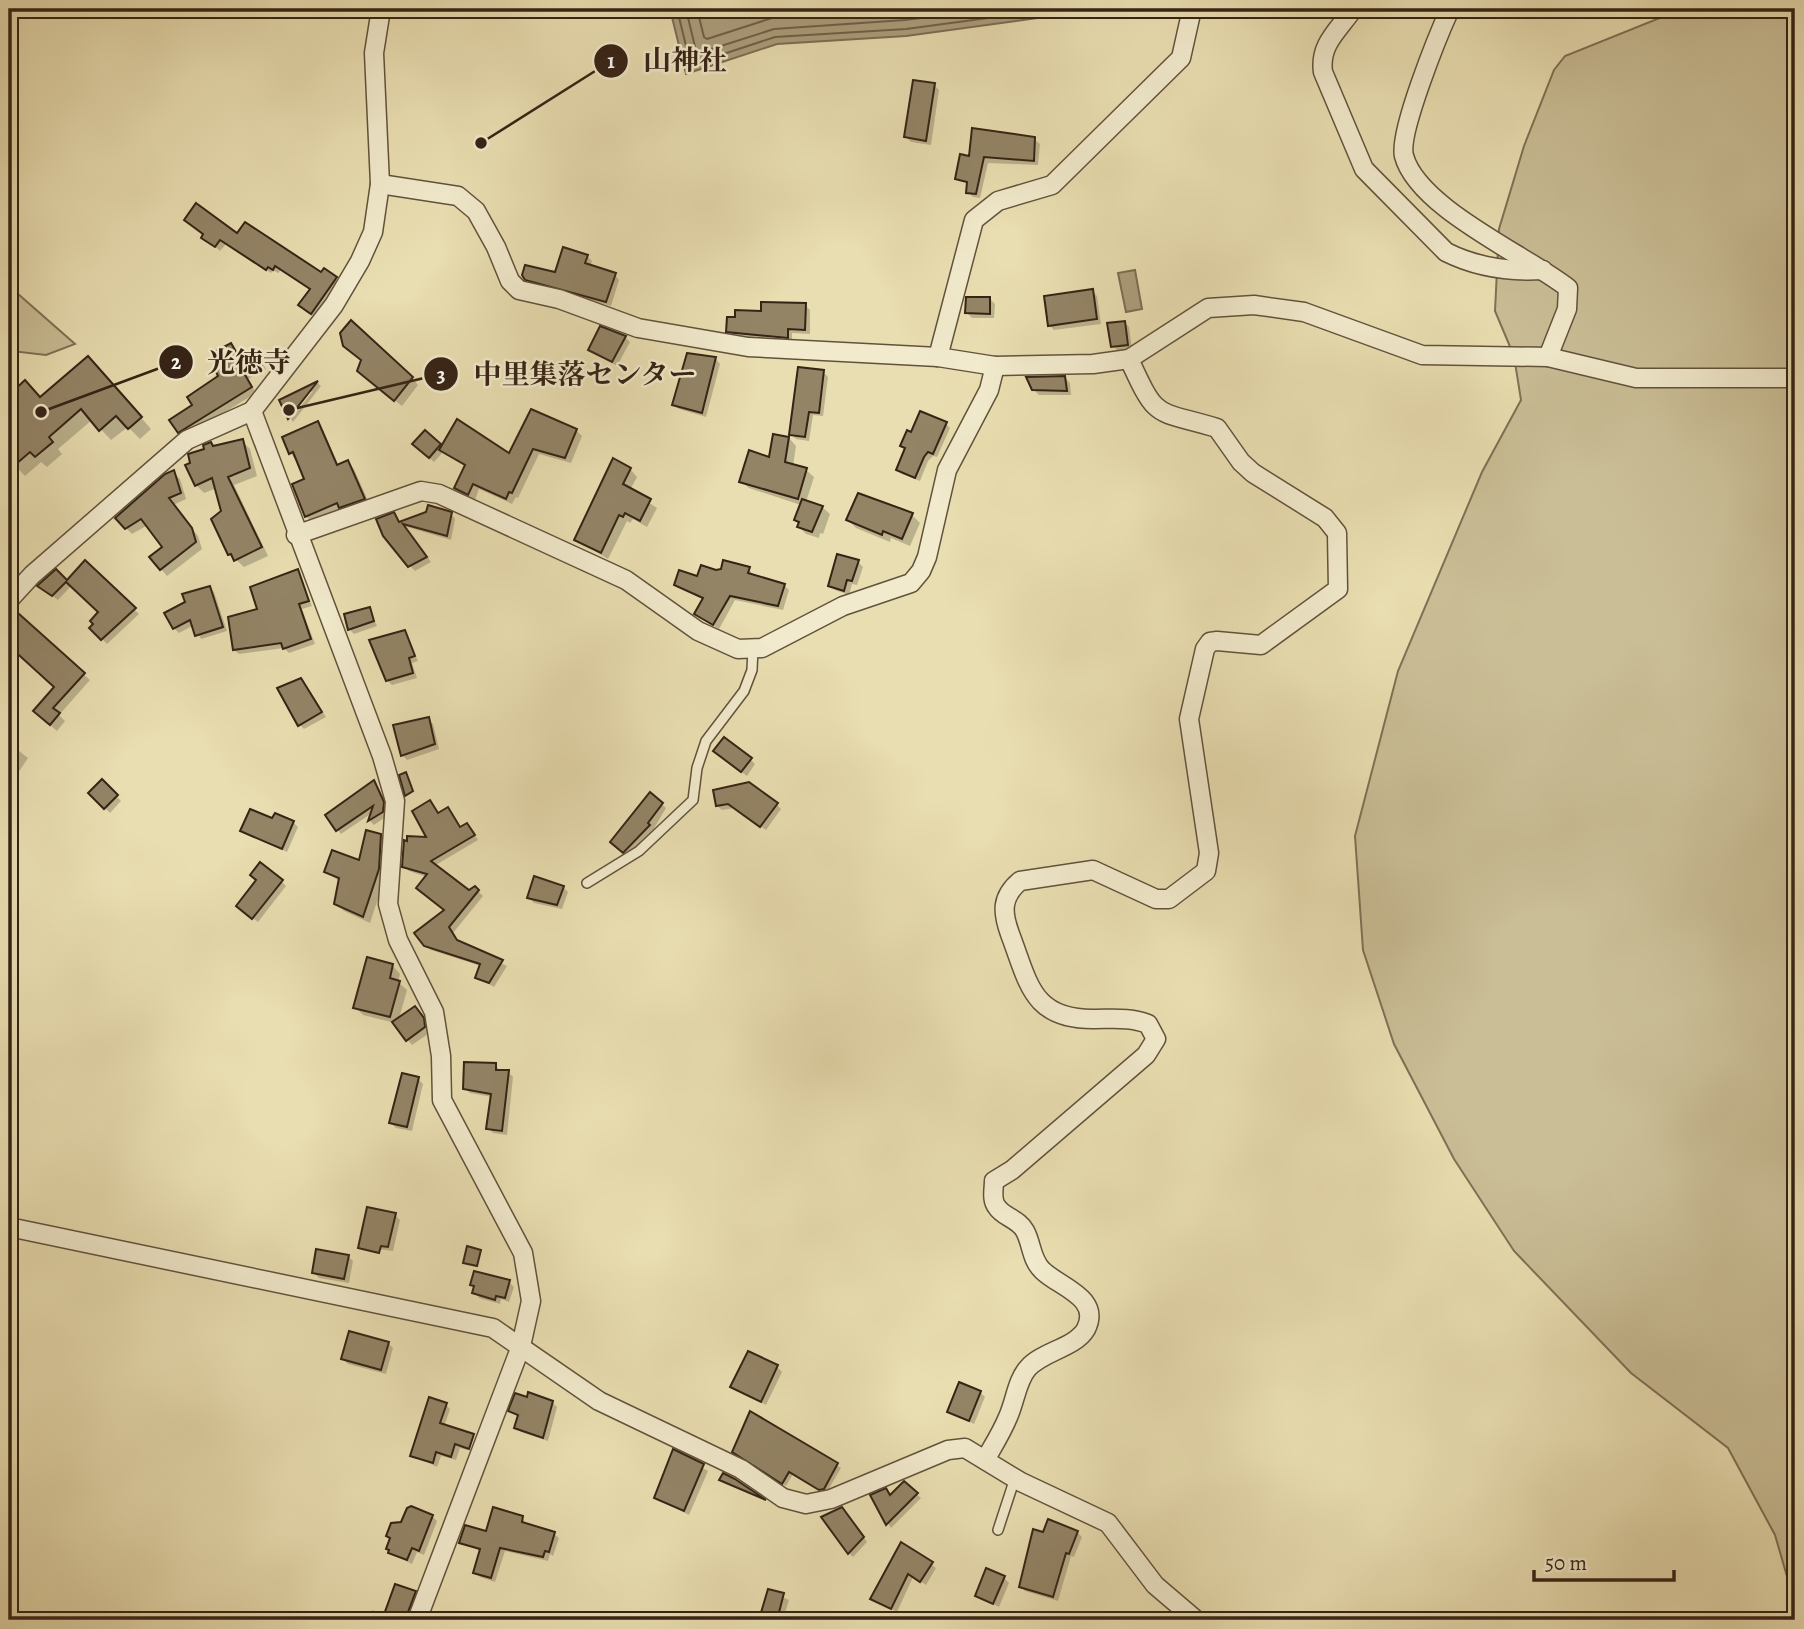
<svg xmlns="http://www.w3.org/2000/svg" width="1804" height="1629" font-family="Alegreya,'Noto Serif JP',serif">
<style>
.green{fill:#cabe96;stroke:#807056;stroke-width:2}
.water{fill:#ac9e7c;stroke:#7c6d53;stroke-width:2}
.shadow{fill:#0003}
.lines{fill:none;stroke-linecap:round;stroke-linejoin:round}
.shore{stroke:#706048;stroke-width:2}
.building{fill:#938466;stroke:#352315;stroke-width:2}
.lane-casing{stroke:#62523c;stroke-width:12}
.street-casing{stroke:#62523c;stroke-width:21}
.lane{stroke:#f1eacc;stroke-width:9}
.street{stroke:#f1eacc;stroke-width:18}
.leader{fill:none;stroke:#352315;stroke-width:2.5}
.callout-dot{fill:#352315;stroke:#f1eacc;stroke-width:2.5}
.mark-label{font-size:21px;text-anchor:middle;font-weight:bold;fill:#fff}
.callout-label{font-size:28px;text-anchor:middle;font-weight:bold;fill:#352315;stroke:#f1eacc;stroke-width:5;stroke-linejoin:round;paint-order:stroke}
</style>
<rect width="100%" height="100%" fill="#e9deb1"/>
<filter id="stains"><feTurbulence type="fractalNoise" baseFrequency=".00286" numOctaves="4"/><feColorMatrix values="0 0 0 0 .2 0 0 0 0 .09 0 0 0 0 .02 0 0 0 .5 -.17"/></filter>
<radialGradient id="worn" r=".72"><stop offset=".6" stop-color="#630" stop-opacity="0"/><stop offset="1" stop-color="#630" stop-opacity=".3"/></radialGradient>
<g class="green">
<polygon points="1682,9 1795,9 1795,1604 1775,1535 1728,1448 1631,1373 1514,1251 1454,1159 1394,1044 1363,950 1355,836 1398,671 1482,472 1521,400 1514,356 1495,311 1499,229 1524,146 1554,70 1565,56"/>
<polygon points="9,286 75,344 46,355 12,351 9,355"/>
</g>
<g class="water">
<polygon points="670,9 1067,9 1067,14 906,36 777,44 686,74"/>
<polygon points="1135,270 1142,309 1126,312 1118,273"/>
</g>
<g class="shadow">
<polygon points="934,85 939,90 931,145 911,142 906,137"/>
<polygon points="1034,139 1040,144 1038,165 988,163 980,198 973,197 968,192 969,185 957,178 971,158"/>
<polygon points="191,225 237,235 341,283 316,318 300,305 311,290 281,270 278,273 273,270 271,273 226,244 220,251"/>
<polygon points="587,256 592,261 590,267 615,275 619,280 611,306 532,284 526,279 557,274"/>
<polygon points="1092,291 1097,296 1101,324 1054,330 1049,325"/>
<polygon points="990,299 995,304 994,318 972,318 967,313"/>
<polygon points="805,305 810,310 810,334 792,333 792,342 733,336 728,331 763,313"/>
<polygon points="1124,322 1129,327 1132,349 1118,351 1113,346"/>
<polygon points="625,337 630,342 617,366 590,350"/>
<polygon points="231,345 240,359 254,351 266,369 248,379 256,393 184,437 179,432 194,405 221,376"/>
<polygon points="716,359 720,364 706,417 679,409 674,405"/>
<polygon points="99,369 151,429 140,439 128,427 111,440 92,420 58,449 62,454 47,467 41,462 25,476 9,459 9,397 25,383 41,399"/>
<polygon points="823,372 828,377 823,416 813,415 809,441 796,439 791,434"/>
<polygon points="366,378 412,378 418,385 402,406"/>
<polygon points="1065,378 1070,383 1071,395 1039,395 1033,389"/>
<polygon points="318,383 321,386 293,422 291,419 313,391 282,401"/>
<polygon points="317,424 323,430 339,466 347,462 354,469 370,505 312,522 306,516 307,480 291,453"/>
<polygon points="946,424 950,428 937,457 933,456 928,461 920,481 902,474 898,470 906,450 902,446 912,434"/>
<polygon points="576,430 582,436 571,463 539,454 518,498 516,497 512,504 479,489 475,500 462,494 456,488 466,466 443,452 434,462 419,449 425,432 442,448 510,456"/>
<polygon points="789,438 796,446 793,466 806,470 814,477 806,502 822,507 830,514 823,534 820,533 819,538 806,534 799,527 796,520 801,505 749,488 741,481 771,459"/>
<polygon points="242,441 250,449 257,476 234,485 268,556 244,567 230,554 217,488 204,493 196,485 214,448"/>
<polygon points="630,469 637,477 630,490 657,508 647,527 633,519 630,523 627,521 608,559 576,539"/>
<polygon points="173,472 180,479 186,499 173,505 198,536 202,549 167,576 151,557 164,547 148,525 132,534 126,528"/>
<polygon points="859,496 912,515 920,523 910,546 891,538 890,542 856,528 848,520"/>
<polygon points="394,514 400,523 451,514 455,519 451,540 404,526 431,562 415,571 399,554"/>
<polygon points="858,562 863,567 857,585 852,584 849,595 835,590 830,585"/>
<polygon points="86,563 139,614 107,644 92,628 100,613 72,585 58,600 39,586 56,571 67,582"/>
<polygon points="749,569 753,576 784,585 789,590 783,610 735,600 719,629 696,614 704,600 676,585 716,572"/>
<polygon points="297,571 312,606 302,609 315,644 289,653 284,648 239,654 234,650 260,610"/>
<polygon points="210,588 214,592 227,631 201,639 194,625 179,633 174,628"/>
<polygon points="369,609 377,626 354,634 349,629"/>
<polygon points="18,615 90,680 59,715 65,721 57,731 42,718 56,687 20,655 11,665 9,663 9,625"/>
<polygon points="404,632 418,661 412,663 417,678 392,685 387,680"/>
<polygon points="305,686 326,717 304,729 299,724"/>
<polygon points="428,719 433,724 439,749 407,760 402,755"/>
<polygon points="9,743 28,758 18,773 9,766"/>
<polygon points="720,756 751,760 755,764 747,776"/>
<polygon points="102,781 121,801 110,813 90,793"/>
<polygon points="374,782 387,808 387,816 374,825 370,821 372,813 341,834 327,816"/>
<polygon points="715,792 777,805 781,809 766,830 734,808 722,810 717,806"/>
<polygon points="650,795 666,808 653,830 627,856 612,842"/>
<polygon points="430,802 439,814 448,809 461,828 467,825 478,840 434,866 469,893 475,888 483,896 453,933 459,943 507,966 494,987 477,977 481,966 431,950 426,944 446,911 427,877 409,871 404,866 429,839"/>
<polygon points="273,820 293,822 298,827 287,852 242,831"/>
<polygon points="380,836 388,843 385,877 370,923 344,911 336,904 341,882 326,872 360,862"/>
<polygon points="281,881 286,886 258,922 243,911"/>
<polygon points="563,887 568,892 562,909 534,903 529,898"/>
<polygon points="393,966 400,974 398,982 407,990 399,1019 419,1013 428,1025 428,1034 412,1045 395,1023 363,1015 355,1007"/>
<polygon points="496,1065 500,1072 508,1072 513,1077 507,1135 493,1133 488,1128 492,1097 470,1093 465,1088"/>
<polygon points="418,1079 423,1084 412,1131 396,1128 391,1123"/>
<polygon points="395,1215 400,1220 393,1251 363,1247 363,1250 359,1247"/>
<polygon points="480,1251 478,1267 465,1262"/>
<polygon points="348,1256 353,1261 349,1283 319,1278 314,1273"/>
<polygon points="509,1282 514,1287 509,1302 501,1299 500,1304 479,1298 472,1285"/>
<polygon points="388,1343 393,1348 386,1374 348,1364 343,1359"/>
<polygon points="777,1367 782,1372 766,1405 733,1387"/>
<polygon points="980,1392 985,1397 974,1424 949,1412"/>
<polygon points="552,1402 557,1407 548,1441 521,1432 516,1427 519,1417 510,1411"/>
<polygon points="446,1405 450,1409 444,1427 474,1436 467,1450 460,1448 456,1460 441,1456 437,1467 412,1455"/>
<polygon points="751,1414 841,1468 827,1492 793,1474 786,1486 737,1455"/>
<polygon points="674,1452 708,1471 689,1515 656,1498"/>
<polygon points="904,1483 921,1498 891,1528 872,1496 886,1490 891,1496"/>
<polygon points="846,1513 867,1542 853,1557 849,1553"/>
<polygon points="432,1516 437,1521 424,1555 417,1552 412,1564 390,1553 391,1539 388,1536"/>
<polygon points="522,1517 526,1525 554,1534 559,1538 553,1556 550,1554 548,1561 505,1551 495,1582 480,1577 475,1572 481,1551 461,1542"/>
<polygon points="1077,1532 1082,1537 1074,1557 1071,1556 1058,1601 1025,1591 1021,1586 1044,1534"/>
<polygon points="902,1544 936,1568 926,1585 913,1577 897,1612 872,1599"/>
<polygon points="1004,1578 1009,1583 999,1607 977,1596"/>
<polygon points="769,1591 789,1600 783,1620 767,1620 762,1616"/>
<polygon points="415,1593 419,1597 411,1620 368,1620 372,1610 386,1615"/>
<polygon points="478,1616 507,1618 508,1620 477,1620"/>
</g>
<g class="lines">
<g class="shore">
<polyline points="677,9 690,62 693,64 775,37 906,29 1056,9"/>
<polyline points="686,9 696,51 699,53 774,29 905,20 990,9"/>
<polyline points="697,9 704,37 707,39 772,18 910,9"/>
</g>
</g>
<g class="building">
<polygon points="913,80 935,83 926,141 904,137"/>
<polygon points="972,128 1035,137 1034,161 984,157 976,194 966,193 967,182 955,179 960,154 969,156"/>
<polygon points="196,203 237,233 245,222 321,272 324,268 337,277 311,314 298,305 310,289 275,266 273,270 268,267 266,270 220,240 215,247 201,238 203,234 184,220"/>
<polygon points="563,247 588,255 585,263 616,273 606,302 525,280 522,275 525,265 555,272"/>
<polygon points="1093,289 1097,319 1048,326 1044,296"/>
<polygon points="966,297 990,297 990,314 965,313"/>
<polygon points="761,302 806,303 805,330 788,329 788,338 726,332 727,317 735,317 735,310 761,311"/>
<polygon points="351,320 413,377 394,401 357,371 361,360 343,346 340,333"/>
<polygon points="1125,321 1128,345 1111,347 1107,323"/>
<polygon points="600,326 626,336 612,362 588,350"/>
<polygon points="231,343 239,357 255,349 263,364 244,373 252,387 178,433 169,420 192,405 187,397 218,376 215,370 224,365 216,351"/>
<polygon points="687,353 716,357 702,413 672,405"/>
<polygon points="88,356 142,417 128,429 116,416 99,431 81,409 49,437 53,442 35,457 30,452 9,470 9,395 25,380 40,397"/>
<polygon points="798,367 824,370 819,413 809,412 805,437 789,435"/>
<polygon points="1065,376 1067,391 1032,390 1026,377"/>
<polygon points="318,381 288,419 279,400"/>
<polygon points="531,409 577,429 565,458 533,449 512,493 509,492 506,499 473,484 468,495 454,488 465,465 439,450 457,419 509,453"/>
<polygon points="920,411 947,422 933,454 928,452 924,457 915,478 896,470 905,448 900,446 907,430 911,432"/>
<polygon points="318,421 337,465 348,460 365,499 339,508 337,503 305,517 292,484 304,479 293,452 289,454 282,437"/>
<polygon points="425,430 441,444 429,458 412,444"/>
<polygon points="773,434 789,437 785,462 807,468 798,499 739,482 749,450 769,457"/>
<polygon points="243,439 250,468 228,477 262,547 234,561 231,554 228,555 211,519 221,511 212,478 195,486 185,465 190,463 188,454 204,449 203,445 211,442 213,446"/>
<polygon points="613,458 631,468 623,484 651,499 640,521 625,513 623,517 619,515 601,553 574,540"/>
<polygon points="174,470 181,493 169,498 192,528 196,542 160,570 149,557 162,547 141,519 125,529 115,518 165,474"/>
<polygon points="858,493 913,513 902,539 883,531 882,535 846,520"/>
<polygon points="802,499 823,506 812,532 797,527 799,522 794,520"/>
<polygon points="428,505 452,512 447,536 403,524 427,557 408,567 383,536 376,519 394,512 399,522 426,512"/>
<polygon points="837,554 859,560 852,581 847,580 844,591 828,586"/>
<polygon points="85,560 136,608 101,640 89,628 93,624 90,621 98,612 66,582 52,596 37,586 56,569 67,580"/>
<polygon points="723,560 750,567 748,573 785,584 778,606 730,596 713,625 694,614 703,598 674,585 679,570 697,576 701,565 716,570 721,569"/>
<polygon points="298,569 309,601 299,604 311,639 283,649 281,643 233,650 228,617 257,609 250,587"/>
<polygon points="210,586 223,627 195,636 190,620 173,629 164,613 185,602 182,594"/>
<polygon points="370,607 374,621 348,630 344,614"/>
<polygon points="18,613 85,673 53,708 60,713 50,725 33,711 54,687 9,646 9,622"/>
<polygon points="405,630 415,656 409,658 413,673 386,681 369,640"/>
<polygon points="301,678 322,712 298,726 277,688"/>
<polygon points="429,717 435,744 401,756 393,725"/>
<polygon points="724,737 752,758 741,772 713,751"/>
<polygon points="406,772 413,791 405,796 399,775"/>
<polygon points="102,779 118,795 104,809 88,793"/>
<polygon points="374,780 384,802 383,812 368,821 373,806 336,831 325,815"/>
<polygon points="749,782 778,803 760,827 728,804 716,806 713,790"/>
<polygon points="650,792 663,803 648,823 650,825 623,853 610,842"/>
<polygon points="430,800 438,813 448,807 460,827 467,823 475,835 431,861 469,890 475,886 479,890 449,927 457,940 503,960 489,983 475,978 480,964 424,946 414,933 444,910 416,888 427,874 402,867 404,840 407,841 407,836 426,837 412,811"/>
<polygon points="250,809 272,818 275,813 294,821 282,849 240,831"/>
<polygon points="366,830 381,834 379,869 363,917 334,904 339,878 324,872 332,850 359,860"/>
<polygon points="260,862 283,880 252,919 236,906 256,880 250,875"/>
<polygon points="534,876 564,886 557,905 527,898"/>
<polygon points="367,957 393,964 390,978 400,981 390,1017 353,1008"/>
<polygon points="415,1006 424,1018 425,1027 406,1041 392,1022"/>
<polygon points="464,1062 496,1063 496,1070 509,1070 502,1131 486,1129 491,1094 463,1089"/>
<polygon points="402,1073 419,1077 407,1127 389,1123"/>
<polygon points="367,1207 396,1213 388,1247 381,1246 379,1253 358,1248"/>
<polygon points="467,1246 481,1250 477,1266 463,1263"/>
<polygon points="316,1249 349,1255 344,1279 312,1273"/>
<polygon points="474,1271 510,1280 505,1298 496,1296 495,1300 472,1293 474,1286 470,1285"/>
<polygon points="349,1331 389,1342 381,1370 341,1359"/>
<polygon points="748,1351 778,1365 761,1402 730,1387"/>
<polygon points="959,1382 981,1391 969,1421 947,1412"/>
<polygon points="528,1392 553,1401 543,1438 514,1428 518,1415 508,1411 515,1393 527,1397"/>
<polygon points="429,1397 447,1403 440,1423 474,1434 469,1449 455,1444 451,1457 436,1452 433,1463 410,1456"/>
<polygon points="750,1411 838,1463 824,1489 819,1490 789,1472 782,1484 732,1452"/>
<polygon points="673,1449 704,1464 684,1511 654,1498"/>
<polygon points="723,1473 735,1479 766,1500 719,1480"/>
<polygon points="904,1481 918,1493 886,1525 870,1495 886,1488 890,1495"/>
<polygon points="411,1506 433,1515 419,1551 412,1548 407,1560 388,1553 389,1550 386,1549 390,1538 386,1536 391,1523 401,1522 407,1508"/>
<polygon points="493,1507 523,1516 522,1522 555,1532 549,1552 545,1551 543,1557 500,1548 491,1578 473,1573 480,1549 459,1543 465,1525 486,1531"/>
<polygon points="842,1507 864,1537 848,1554 821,1517"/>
<polygon points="1048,1519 1078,1531 1069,1554 1066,1553 1053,1597 1019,1587 1033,1529 1043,1532"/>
<polygon points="901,1542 933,1562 920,1582 908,1574 891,1609 870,1599"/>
<polygon points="986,1568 1005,1576 993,1604 975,1596"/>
<polygon points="395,1584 416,1591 405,1620 382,1620"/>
<polygon points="768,1589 784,1593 777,1620 760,1616"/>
</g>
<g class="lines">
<defs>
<g id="lane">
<polyline points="587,883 639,851 693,800 697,768 706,741 744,691 752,670 753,648"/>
<polyline points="998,1530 1015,1478"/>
</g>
<g id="street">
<path d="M1353,9C1339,30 1319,44 1323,72L1364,169L1446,252C1476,267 1510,272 1543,270"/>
<path d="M1450,9C1439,33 1398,133 1404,156C1418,208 1526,255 1568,288L1567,309L1548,357"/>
<polyline points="380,184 458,196 476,211 496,247 510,281 519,290 559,299 638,328 748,347 938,357 995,366 1093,364 1129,359 1208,308 1254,305 1304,312 1422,355 1548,357 1636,378 1795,378"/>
<polyline points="938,357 974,220 998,201 1052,185 1181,58 1192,9"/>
<polyline points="252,411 382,756 395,801 388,904 398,940 434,1012 441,1056 442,1100 523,1253 531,1301 521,1346 417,1620"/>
<polyline points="296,535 421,491 439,494 626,580 698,631 738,649 762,648 843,606 911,583 921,571 927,557 947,470 989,390 995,366"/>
<polyline points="9,600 32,575 187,440 252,411 334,305 360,261 373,232 380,184 374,53 381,9"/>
<polyline points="9,1227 493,1328 599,1401 741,1469 783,1498 806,1504 831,1499 948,1450 965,1448 1021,1482 1108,1523 1155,1585 1196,1620"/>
<path d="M985,1460C993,1446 1002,1432 1008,1417C1015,1402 1017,1380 1028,1368C1043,1351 1075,1348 1086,1329C1102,1297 1057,1286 1042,1270C1031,1259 1032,1244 1025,1231C1019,1219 1003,1217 997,1207C991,1200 994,1189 994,1181L1012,1170L1146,1055L1156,1039L1148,1024C1131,1017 1113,1019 1095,1019C1032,1020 1029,984 1010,934C1002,912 1001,897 1020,881L1093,870L1156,899H1169L1206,871L1209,853L1189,719L1205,649L1210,642L1217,641L1261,645L1338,589L1337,533L1325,518L1253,473L1241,462L1217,428C1154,409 1158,422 1129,359"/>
</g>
</defs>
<use href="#lane" class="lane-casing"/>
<use href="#street" class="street-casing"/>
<use href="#lane" class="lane"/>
<use href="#street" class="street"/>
</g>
<path class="leader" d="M481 143L611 61M41 412L176 362M289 410L441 374"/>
<g class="callout-dot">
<circle cx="481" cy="143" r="7"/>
<circle cx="41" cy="412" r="7"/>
<circle cx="289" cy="410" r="7"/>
<circle cx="611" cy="61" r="18"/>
<circle cx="176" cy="362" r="18"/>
<circle cx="441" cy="374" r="18"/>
</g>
<g class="mark-label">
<text x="611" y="68">1</text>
<text x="176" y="369">2</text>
<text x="441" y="382">3</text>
</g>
<g class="callout-label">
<text x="685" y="70">山神社</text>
<text x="249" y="372">光徳寺</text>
<text x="585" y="384">中里集落センター</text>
</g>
<rect width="1804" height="1629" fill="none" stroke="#e9deb1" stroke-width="35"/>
<rect x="10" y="10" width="1783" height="1608" fill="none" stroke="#352315" stroke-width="3.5"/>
<rect x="18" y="18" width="1769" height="1594" fill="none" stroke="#352315" stroke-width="2"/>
<path d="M1534 1570v10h140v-10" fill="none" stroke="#352315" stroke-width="3.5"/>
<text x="1545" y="1570" font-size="21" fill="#352315" stroke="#f1eacc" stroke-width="5" paint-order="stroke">50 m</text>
<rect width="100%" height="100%" filter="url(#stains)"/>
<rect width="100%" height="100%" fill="url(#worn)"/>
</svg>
